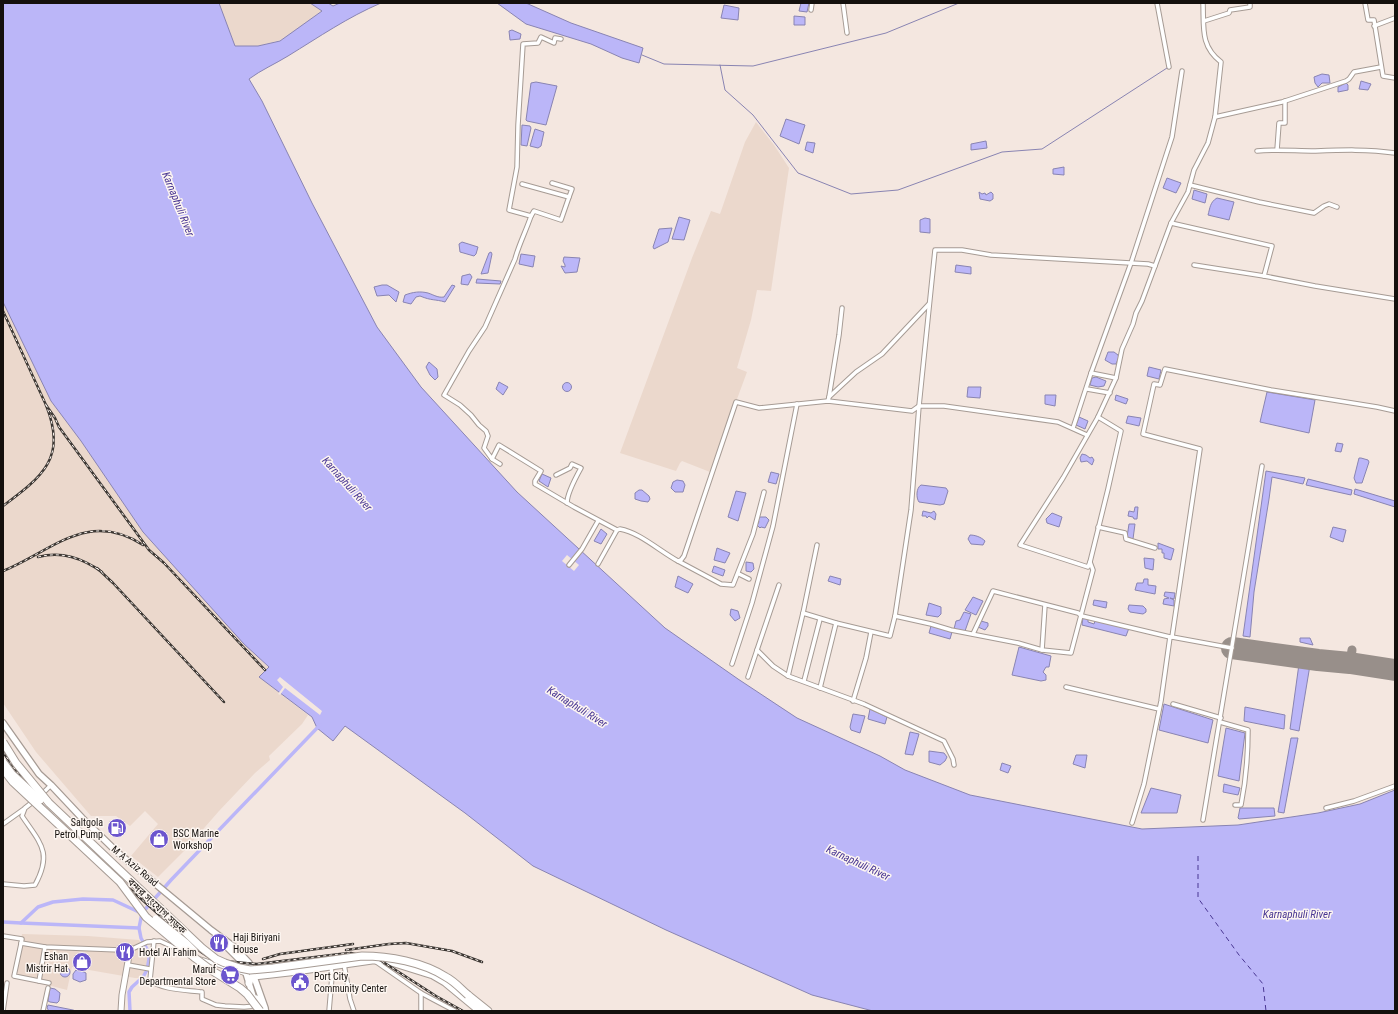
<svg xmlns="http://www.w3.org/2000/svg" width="1398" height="1014" font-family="'Roboto Condensed','Noto Sans Bengali',sans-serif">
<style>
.built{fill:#ebd8cc}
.water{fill:#bbb6f8;stroke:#8984b2}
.pier{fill:#f4e7e0}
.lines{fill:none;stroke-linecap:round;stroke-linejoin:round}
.stream{stroke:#8984b2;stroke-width:1}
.canal{stroke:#bbb6f8;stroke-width:3.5}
.ferry{stroke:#493693;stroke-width:1;stroke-dasharray:5 4;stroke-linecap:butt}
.taxiway{stroke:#988f8a;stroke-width:9}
.runway{stroke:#988f8a;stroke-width:22}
.street-casing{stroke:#a69b94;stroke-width:5.5}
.secondary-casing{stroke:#a69b94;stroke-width:7}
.primary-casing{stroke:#a69b94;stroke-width:8}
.highway-casing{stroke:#a69b94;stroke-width:9}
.street{stroke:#fff;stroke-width:3.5}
.secondary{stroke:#fff;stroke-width:5}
.primary{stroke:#fff;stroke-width:5.5}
.highway{stroke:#fff;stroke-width:7}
.rail-casing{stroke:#3c3733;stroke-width:2.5}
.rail{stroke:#fdf6f1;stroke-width:1;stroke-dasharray:3;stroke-linecap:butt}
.highway-bridge-casing{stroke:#a69b94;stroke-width:9;stroke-linecap:butt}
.highway-bridge{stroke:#fff;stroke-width:7}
.labels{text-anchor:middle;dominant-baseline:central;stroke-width:3;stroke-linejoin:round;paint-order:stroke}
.poi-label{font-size:10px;fill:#14100d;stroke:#fdf6f1;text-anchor:start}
.street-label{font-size:10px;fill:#14100d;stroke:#fdf6f1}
.water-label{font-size:11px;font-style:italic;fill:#493693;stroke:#fdf6f1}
</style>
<rect width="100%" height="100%" fill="#f4e7e0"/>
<g class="built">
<polygon points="219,3 310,3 322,11 317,14 297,30 281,40 258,46 235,46"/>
<polygon points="756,122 774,145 789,168 771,291 757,290 751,320 737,368 747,372 710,472 682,461 680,463 676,471 620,453 692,258 711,211 720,214 745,142"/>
<polygon points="3,302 51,401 81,441 143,532 244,644 269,668 259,677 308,715 302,724 269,756 270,760 255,773 219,811 185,850 158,877 131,856 158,824 145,811 130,826 116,816 91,816 36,752 3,703"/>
<polygon points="22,934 88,936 139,940 147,952 147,965 143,975 139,978 135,978 72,967 67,990 13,976"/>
</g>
<g class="water">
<path d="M3,3H219L235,46H258L280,41L322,11L310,3H328L333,6L340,3H381C348,17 319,37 288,56C275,64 261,70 249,79L262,101L312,203L377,327L421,387L517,492L665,628L738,679L797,718L880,756L905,770L970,795L1142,829L1238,825L1318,813L1360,804L1395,790V1011H873L812,995L666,930L533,866L465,813L345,726L333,741L317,728L312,717L259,677L269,667L244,644L143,532L81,441L51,401L3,302Z"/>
<polygon points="497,3 526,3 571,23 643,48 639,63 622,58 591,44 526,24"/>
<polygon points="801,3 809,3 807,12 799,11"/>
<polygon points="724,5 739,8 738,20 721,18"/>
<polygon points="794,16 805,17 805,25 794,25"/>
<polygon points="512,30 521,34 520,39 510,40 509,31"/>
<polygon points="1322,74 1329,75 1330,83 1322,83 1318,87 1315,83 1314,77"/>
<polygon points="1361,81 1371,84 1368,90 1359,89"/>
<polygon points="536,82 557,86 546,125 527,121 526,120 531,83"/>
<polygon points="1346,83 1348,85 1348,90 1338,92 1338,87"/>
<polygon points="786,119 805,125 799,144 780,136"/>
<polygon points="522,125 530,126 531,128 527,146 521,145"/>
<polygon points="535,129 544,132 541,146 538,148 530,146"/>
<polygon points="986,141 987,148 971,150 971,144"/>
<polygon points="807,142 815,143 813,153 805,150"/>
<polygon points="1064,167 1064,175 1053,174 1053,169"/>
<polygon points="1167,178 1181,183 1176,193 1163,188"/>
<polygon points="1194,190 1207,194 1205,203 1192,199"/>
<polygon points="979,192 982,194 985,193 986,195 991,192 993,194 993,199 990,201 980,199"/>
<path d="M1217,198L1234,202L1229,220L1208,215C1210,208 1210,202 1217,198Z"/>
<polygon points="679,217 690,220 684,240 672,239"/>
<polygon points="925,218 930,219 930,233 920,232 920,220"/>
<polygon points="672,228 668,242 654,249 653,247 659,229"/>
<polygon points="462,242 478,247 476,254 474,256 460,252 459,244"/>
<polygon points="491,252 492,254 488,273 481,274 489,253"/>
<polygon points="521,254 535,256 533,267 519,264"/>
<polygon points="564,257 580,258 577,272 565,273 561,266 565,267 565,265 563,261"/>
<polygon points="956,265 971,267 971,274 955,272"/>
<polygon points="470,274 472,277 468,285 461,284 462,276"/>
<polygon points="477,279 501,281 500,284 476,283"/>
<polygon points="382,285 387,285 399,292 396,302 389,295 377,296 374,287"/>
<path d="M452,285L455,286L445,302C435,299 432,301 420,296L416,297L411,304L403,302L405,295C413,292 420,291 428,293C434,295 438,298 444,297Z"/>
<polygon points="1108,352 1114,352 1118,355 1119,357 1116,364 1112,364 1105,360"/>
<polygon points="429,362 437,369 438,377 435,380 430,375 426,367"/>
<polygon points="1149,367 1161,370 1159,379 1147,376"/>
<polygon points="1096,377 1106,381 1104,386 1098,387 1090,385 1092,378"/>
<polygon points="499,382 508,387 503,395 496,389"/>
<circle cx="567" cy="387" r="4.5"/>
<polygon points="968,387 981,387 980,398 967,397"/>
<polygon points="1267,392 1315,400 1309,433 1260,422"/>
<polygon points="1045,395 1056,395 1055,406 1045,404"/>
<polygon points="1116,395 1128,399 1126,404 1115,400"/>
<polygon points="1128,416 1141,418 1139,426 1126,423"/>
<polygon points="1079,417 1088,421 1085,429 1076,425"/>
<polygon points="1337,443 1343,444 1341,452 1335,451"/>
<polygon points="1082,454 1086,455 1090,458 1092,457 1094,460 1092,465 1087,461 1081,462 1080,458"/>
<polygon points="1359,458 1361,458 1368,460 1369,462 1362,483 1356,483 1354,478"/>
<polygon points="1266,471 1305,478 1303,484 1272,477 1269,499 1254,592 1250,637 1243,636"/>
<polygon points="771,472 779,474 776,484 768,482"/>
<polygon points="542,474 551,478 548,487 539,481"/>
<polygon points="1308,479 1352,490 1351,495 1306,485"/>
<polygon points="677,480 683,481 685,485 683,492 675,492 671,488 673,482"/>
<path d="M921,485L946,488L948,491L944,504L940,505L919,502C916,498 916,488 921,485Z"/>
<polygon points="1355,489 1395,501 1395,507 1354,494"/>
<polygon points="639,490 642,490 649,496 650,499 648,502 641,501 635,499 635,493"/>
<polygon points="736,491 746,493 738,521 728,517"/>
<polygon points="1135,507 1138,507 1137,519 1134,519 1133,517 1128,516 1129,511 1134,512"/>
<polygon points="923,511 931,513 934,511 936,514 935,520 929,516 927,518 926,516 922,516"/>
<polygon points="1052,513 1062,517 1059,527 1047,523 1046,519"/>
<polygon points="759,517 766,517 769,520 765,528 761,527 760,528 757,525 759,522 758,520"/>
<polygon points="1129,524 1135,524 1133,539 1127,537"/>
<polygon points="1333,527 1346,530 1343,542 1330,537"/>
<polygon points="601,529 607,534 601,544 594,541"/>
<path d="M970,535C975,535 981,537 985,541L983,545L971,544L968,539Z"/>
<polygon points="1158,543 1174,549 1171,560 1164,558 1164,553 1162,553 1162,549 1158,549"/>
<polygon points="717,548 730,553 725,563 714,560"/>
<polygon points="1144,558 1154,559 1153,570 1145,568"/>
<polygon points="746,562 753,563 754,569 751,572 746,571"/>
<polygon points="714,566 725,570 723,576 712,572"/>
<polygon points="678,576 693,584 688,593 675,587"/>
<polygon points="830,576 841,579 840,585 828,581"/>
<polygon points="1144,579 1148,579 1148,585 1156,586 1155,594 1135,590 1137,583 1143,583"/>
<polygon points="1165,592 1175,593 1174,599 1170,598 1174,600 1174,606 1163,604 1164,599 1169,598 1164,596"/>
<polygon points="973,597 983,601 976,615 965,610"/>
<polygon points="1094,600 1107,602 1106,608 1093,605"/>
<polygon points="929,603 941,607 941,614 938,617 926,615"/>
<polygon points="1129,605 1143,606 1146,609 1146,612 1143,614 1130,612 1128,609"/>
<polygon points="731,609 738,611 740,618 735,621 730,615"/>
<polygon points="964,612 971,614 965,631 954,629 956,621 960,620"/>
<polygon points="1083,617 1088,618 1088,622 1094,624 1095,621 1129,628 1126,636 1082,625"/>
<polygon points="981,621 988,623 988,626 985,630 978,627"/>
<polygon points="931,626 952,632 950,639 929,633"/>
<polygon points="1300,638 1310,638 1313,645 1300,642"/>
<polygon points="1019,647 1051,656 1049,667 1046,667 1043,672 1046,675 1046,680 1041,681 1012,675"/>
<polygon points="1299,664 1310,665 1299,731 1290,729"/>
<polygon points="1164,704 1213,720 1208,743 1159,730"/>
<polygon points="1245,707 1285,715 1284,729 1244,721"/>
<polygon points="870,709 887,717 885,724 868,719"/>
<polygon points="853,714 865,716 860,733 851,730 850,727"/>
<polygon points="1226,728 1245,733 1239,781 1218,776"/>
<polygon points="910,732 919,734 913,755 905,754"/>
<polygon points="1291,738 1298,738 1284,813 1278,812"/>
<polygon points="929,751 944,753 947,757 945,761 940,765 929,762"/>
<polygon points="1076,755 1087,755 1085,768 1073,764"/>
<polygon points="1002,763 1011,766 1008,773 1000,770"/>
<polygon points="1224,784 1240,788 1238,795 1223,792"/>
<polygon points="1151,788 1181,795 1177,813 1141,813"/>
<polygon points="1240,808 1274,808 1275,816 1239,819 1238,818"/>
<circle cx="65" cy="972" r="5"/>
<polygon points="76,970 84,972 86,973 86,980 80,982 73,979 73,974"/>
<polygon points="50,988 55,989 60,993 59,1001 57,1003 50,1002 48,1001"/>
<polygon points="48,1005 73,1010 76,1011 49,1011 47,1008"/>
</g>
<g class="pier">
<polygon points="567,555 579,565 574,571 562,561"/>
<polygon points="280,677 322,711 320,715 285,688 280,695 278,694 283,687 277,680"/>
</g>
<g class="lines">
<g class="stream">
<polyline points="642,55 664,64 753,66 886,33 959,3"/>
<polyline points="720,65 725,90 753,115 798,173 851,194 898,190 1002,152 1042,149 1167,68"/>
</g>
<g class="canal">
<polyline points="3,922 21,923 38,907 53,902 83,899 113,900 141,913"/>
<polyline points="21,923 139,928"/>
<polyline points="130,1011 129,992 132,987 143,977 147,970 149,959 148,951 141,938 139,928 142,913 171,880 320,725"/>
</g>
<polyline class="ferry" points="1198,856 1198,898 1239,955 1263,984 1266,1011"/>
<polyline class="taxiway" points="1350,663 1352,650"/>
<polyline class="runway" points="1232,648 1318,660 1350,663 1395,670"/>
<defs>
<g id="street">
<polyline points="843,3 847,33"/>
<polyline points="1157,3 1169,67"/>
<polyline points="1365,3 1368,20 1374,20 1383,76 1395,78"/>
<polyline points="811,10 812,3"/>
<polyline points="1204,21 1229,13 1230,10 1250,7 1250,3"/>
<polyline points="1374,26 1395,18"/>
<path d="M561,39L555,38L554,43L541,37L538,43L523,44L518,125L517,167L509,210L531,216C526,231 519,244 515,259L485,327L469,351L444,395L460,405L471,415L479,425L486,431L488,436L484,448L492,459L499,445L541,471L535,481V484L574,507L617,530"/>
<polyline points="1215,117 1282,102 1346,81 1349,79 1354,72 1381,67"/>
<polyline points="1277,150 1279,123 1285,123 1285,101"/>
<path d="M1257,151C1276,149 1295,151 1315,151C1342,150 1368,149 1395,153"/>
<polyline points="552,183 572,189 569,197"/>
<polyline points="522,184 569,197 561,220 534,211 531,216"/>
<polyline points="1190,185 1259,202 1314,213 1324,206 1329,204 1337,207"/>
<polyline points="1171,223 1272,246 1264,276 1315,286 1395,299"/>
<polyline points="1194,265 1264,276"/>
<polyline points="1091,373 1116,378"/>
<polyline points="1087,389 1110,393"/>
<polyline points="829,397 839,335 842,308"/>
<polyline points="828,401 829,397 856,372 882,354 929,304"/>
<polyline points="1073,428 1091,373 1131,263 1172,137 1182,71"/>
<polyline points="492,459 500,464"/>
<path d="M556,475L570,468L572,464L581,468C576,477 567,494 567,503"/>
<polyline points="764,492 753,534 733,585 721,584 678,561 681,560 684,556 736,402 759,408 828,401 912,411 919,406 944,406 1058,422 1087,435"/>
<polyline points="1098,527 1125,533 1126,539 1155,548"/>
<path d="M1090,562L1088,567L1020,545L1063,478L1098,417L1116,378L1122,349L1133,324L1136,313L1142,301L1171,223L1188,192L1194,170L1208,143L1215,117L1221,62C1200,46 1204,27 1203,3"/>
<path d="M598,564L617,530L620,529C639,532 661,552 678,561"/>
<polyline points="569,565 582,549 598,521"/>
<polyline points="739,574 749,579"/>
<polyline points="803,613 836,623 890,636 895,616 911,510 919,406 935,250 962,250 991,255 1148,264 1155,266"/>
<polyline points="895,616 931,624 951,630 1018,643 1042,650 1071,653 1093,570 1090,562 1108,489 1121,431 1098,417"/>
<polyline points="973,634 993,591 1078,613 1082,616 1170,637"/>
<polyline points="1172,637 1232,648"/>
<polyline points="757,650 779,585"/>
<polyline points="1042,650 1045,605"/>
<polyline points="732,664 752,603 773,526 797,404"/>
<polyline points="788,676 803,613 817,545"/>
<polyline points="748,677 757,650 773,666 788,676 864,704 944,741 953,759 954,765"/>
<polyline points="804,681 820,619"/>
<polyline points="1066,687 1159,709"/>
<polyline points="820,688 836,623"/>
<polyline points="853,701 866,658 871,632"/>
<polyline points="1173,704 1221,718"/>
<path d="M1220,722L1248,730C1248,755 1246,780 1241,805H1235"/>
<polyline points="42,794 51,785"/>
<polyline points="1326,808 1354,801 1395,786"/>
<polyline points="1203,820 1262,466"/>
<polyline points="1132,823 1144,784 1161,701 1170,637 1172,637 1200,449 1143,434 1154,384 1160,385 1165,369 1271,390 1377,407 1395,411"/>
<polyline points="3,824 24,809"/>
<path d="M3,884L24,886L35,885C53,852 40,843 22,816L25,808L34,801"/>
<polyline points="3,936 22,939 14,976 49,983"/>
<path d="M154,941L150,980C161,990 187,990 202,992V999L216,1005L225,1006L244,1007L256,1006"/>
<polyline points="21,943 45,947 120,950 130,950 147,942 160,941 184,952"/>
<polyline points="200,959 247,974"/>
<polyline points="375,961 421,993 455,1011"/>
<polyline points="344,964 350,999 354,1011"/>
<polyline points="128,965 150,969"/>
<polyline points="39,981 45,947"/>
<polyline points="421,993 421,1011"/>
<polyline points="3,1011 7,983"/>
<polyline points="43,1011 48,988"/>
<polyline points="329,1011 332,976 331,966"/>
</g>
<polyline id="secondary" points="121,1011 122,995 130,950"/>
<g id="primary">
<polyline points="3,723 39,774 51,785 82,818 117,852 211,930 234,947 249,963 265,1008"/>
<polyline points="222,942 243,963 255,1003"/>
</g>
<g id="highway">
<polyline points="249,983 250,979 254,976 289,972 372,960 385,960 433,975 445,982 480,1011"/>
<polyline points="468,995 488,1011"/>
<polyline points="256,999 265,1011"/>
</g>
</defs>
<use href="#street" class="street-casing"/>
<use href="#secondary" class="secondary-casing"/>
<use href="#primary" class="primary-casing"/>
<use href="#highway" class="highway-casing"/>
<use href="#street" class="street"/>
<use href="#secondary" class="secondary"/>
<use href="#primary" class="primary"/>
<use href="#highway" class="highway"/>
<defs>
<g id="rail">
<path d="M3,311L46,405C67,458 43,476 3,506"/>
<polyline points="46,405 55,418 59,427 149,550 164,563 265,670"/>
<path d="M38,557C62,551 82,558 102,572"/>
<polyline points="97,568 113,583 224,702"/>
<path d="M3,571C52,551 88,509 143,545"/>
<polyline points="3,752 24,782 58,825 201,952 213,960 257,964 340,954 351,953 376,959 380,960 436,996 463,1011"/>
<polyline points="346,950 389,944 406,943 452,951 482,962"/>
<polyline points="263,959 280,954 353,944"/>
</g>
</defs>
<use href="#rail" class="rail-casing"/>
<use href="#rail" class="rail"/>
<defs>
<g id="highway-bridge">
<path d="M3,742L16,763L49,803L202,948L216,959L225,963L240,968L250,970L273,968L362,956C389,956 423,962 446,977C454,981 461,989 468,995"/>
<polyline points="3,762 12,774 40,800"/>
<polyline points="3,769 13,782 120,882 146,917 195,958 211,970 240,988 247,994 260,1011"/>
<polyline points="156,919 186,943 194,951"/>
</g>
</defs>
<use href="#highway-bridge" class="highway-bridge-casing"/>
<use href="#highway-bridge" class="highway-bridge"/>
</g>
<defs>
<symbol id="fuel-disc" viewBox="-11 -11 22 22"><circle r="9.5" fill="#6b55ce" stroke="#fdf6f1"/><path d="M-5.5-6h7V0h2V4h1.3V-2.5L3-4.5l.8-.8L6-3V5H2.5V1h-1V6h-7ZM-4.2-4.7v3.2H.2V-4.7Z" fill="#fff"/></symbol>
<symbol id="shop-disc" viewBox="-11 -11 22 22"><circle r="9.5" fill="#6b55ce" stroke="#fdf6f1"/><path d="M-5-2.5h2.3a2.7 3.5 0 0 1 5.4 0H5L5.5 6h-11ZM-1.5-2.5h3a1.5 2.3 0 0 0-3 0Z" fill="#fff"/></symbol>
<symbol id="restaurant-disc" viewBox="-11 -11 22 22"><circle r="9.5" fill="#6b55ce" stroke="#fdf6f1"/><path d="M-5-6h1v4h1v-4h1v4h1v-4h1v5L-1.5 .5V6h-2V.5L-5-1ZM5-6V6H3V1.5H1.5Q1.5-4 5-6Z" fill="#fff"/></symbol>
<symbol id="supermarket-disc" viewBox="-11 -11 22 22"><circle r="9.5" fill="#6b55ce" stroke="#fdf6f1"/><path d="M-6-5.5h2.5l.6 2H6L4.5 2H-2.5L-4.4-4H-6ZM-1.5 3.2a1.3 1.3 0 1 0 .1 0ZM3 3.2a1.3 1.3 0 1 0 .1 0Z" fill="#fff"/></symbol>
<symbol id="civic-disc" viewBox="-11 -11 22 22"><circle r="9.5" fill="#6b55ce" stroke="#fdf6f1"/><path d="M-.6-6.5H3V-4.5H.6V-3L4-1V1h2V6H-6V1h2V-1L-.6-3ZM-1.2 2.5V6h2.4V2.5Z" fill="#fff"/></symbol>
</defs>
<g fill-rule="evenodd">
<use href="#fuel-disc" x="106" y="817" width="22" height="22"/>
<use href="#shop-disc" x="148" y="828" width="22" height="22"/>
<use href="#restaurant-disc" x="208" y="932" width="22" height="22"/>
<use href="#restaurant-disc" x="114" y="941" width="22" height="22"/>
<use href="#shop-disc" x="71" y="951" width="22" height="22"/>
<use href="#supermarket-disc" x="219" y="964" width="22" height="22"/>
<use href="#civic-disc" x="289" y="971" width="22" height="22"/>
</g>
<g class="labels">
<g class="poi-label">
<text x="103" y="822" text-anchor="end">Saltgola<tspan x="103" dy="12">Petrol Pump</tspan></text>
<text x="173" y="833">BSC Marine<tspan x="173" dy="12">Workshop</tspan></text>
<text x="233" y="937">Haji Biriyani<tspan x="233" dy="12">House</tspan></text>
<text x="139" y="952">Hotel Al Fahim</text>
<text x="68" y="956" text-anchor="end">Eshan<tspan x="68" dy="12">Mistrir Hat</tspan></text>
<text x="216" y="969" text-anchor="end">Maruf<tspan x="216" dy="12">Departmental Store</tspan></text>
<text x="314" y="976">Port City<tspan x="314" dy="12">Community Center</tspan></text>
</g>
<g class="street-label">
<text transform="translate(135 866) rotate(40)">M A Aziz Road</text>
<text transform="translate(157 906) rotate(43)">বন্দর সংযোগ সড়ক</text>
</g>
<g class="water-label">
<text transform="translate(178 204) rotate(68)">Karnaphuli River</text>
<text transform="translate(347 484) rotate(48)">Karnaphuli River</text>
<text transform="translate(577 707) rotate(32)">Karnaphuli River</text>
<text transform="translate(858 863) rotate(25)">Karnaphuli River</text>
<text x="1297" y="914">Karnaphuli River</text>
</g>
</g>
<rect width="1398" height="1014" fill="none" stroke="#14100d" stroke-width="8"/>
</svg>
